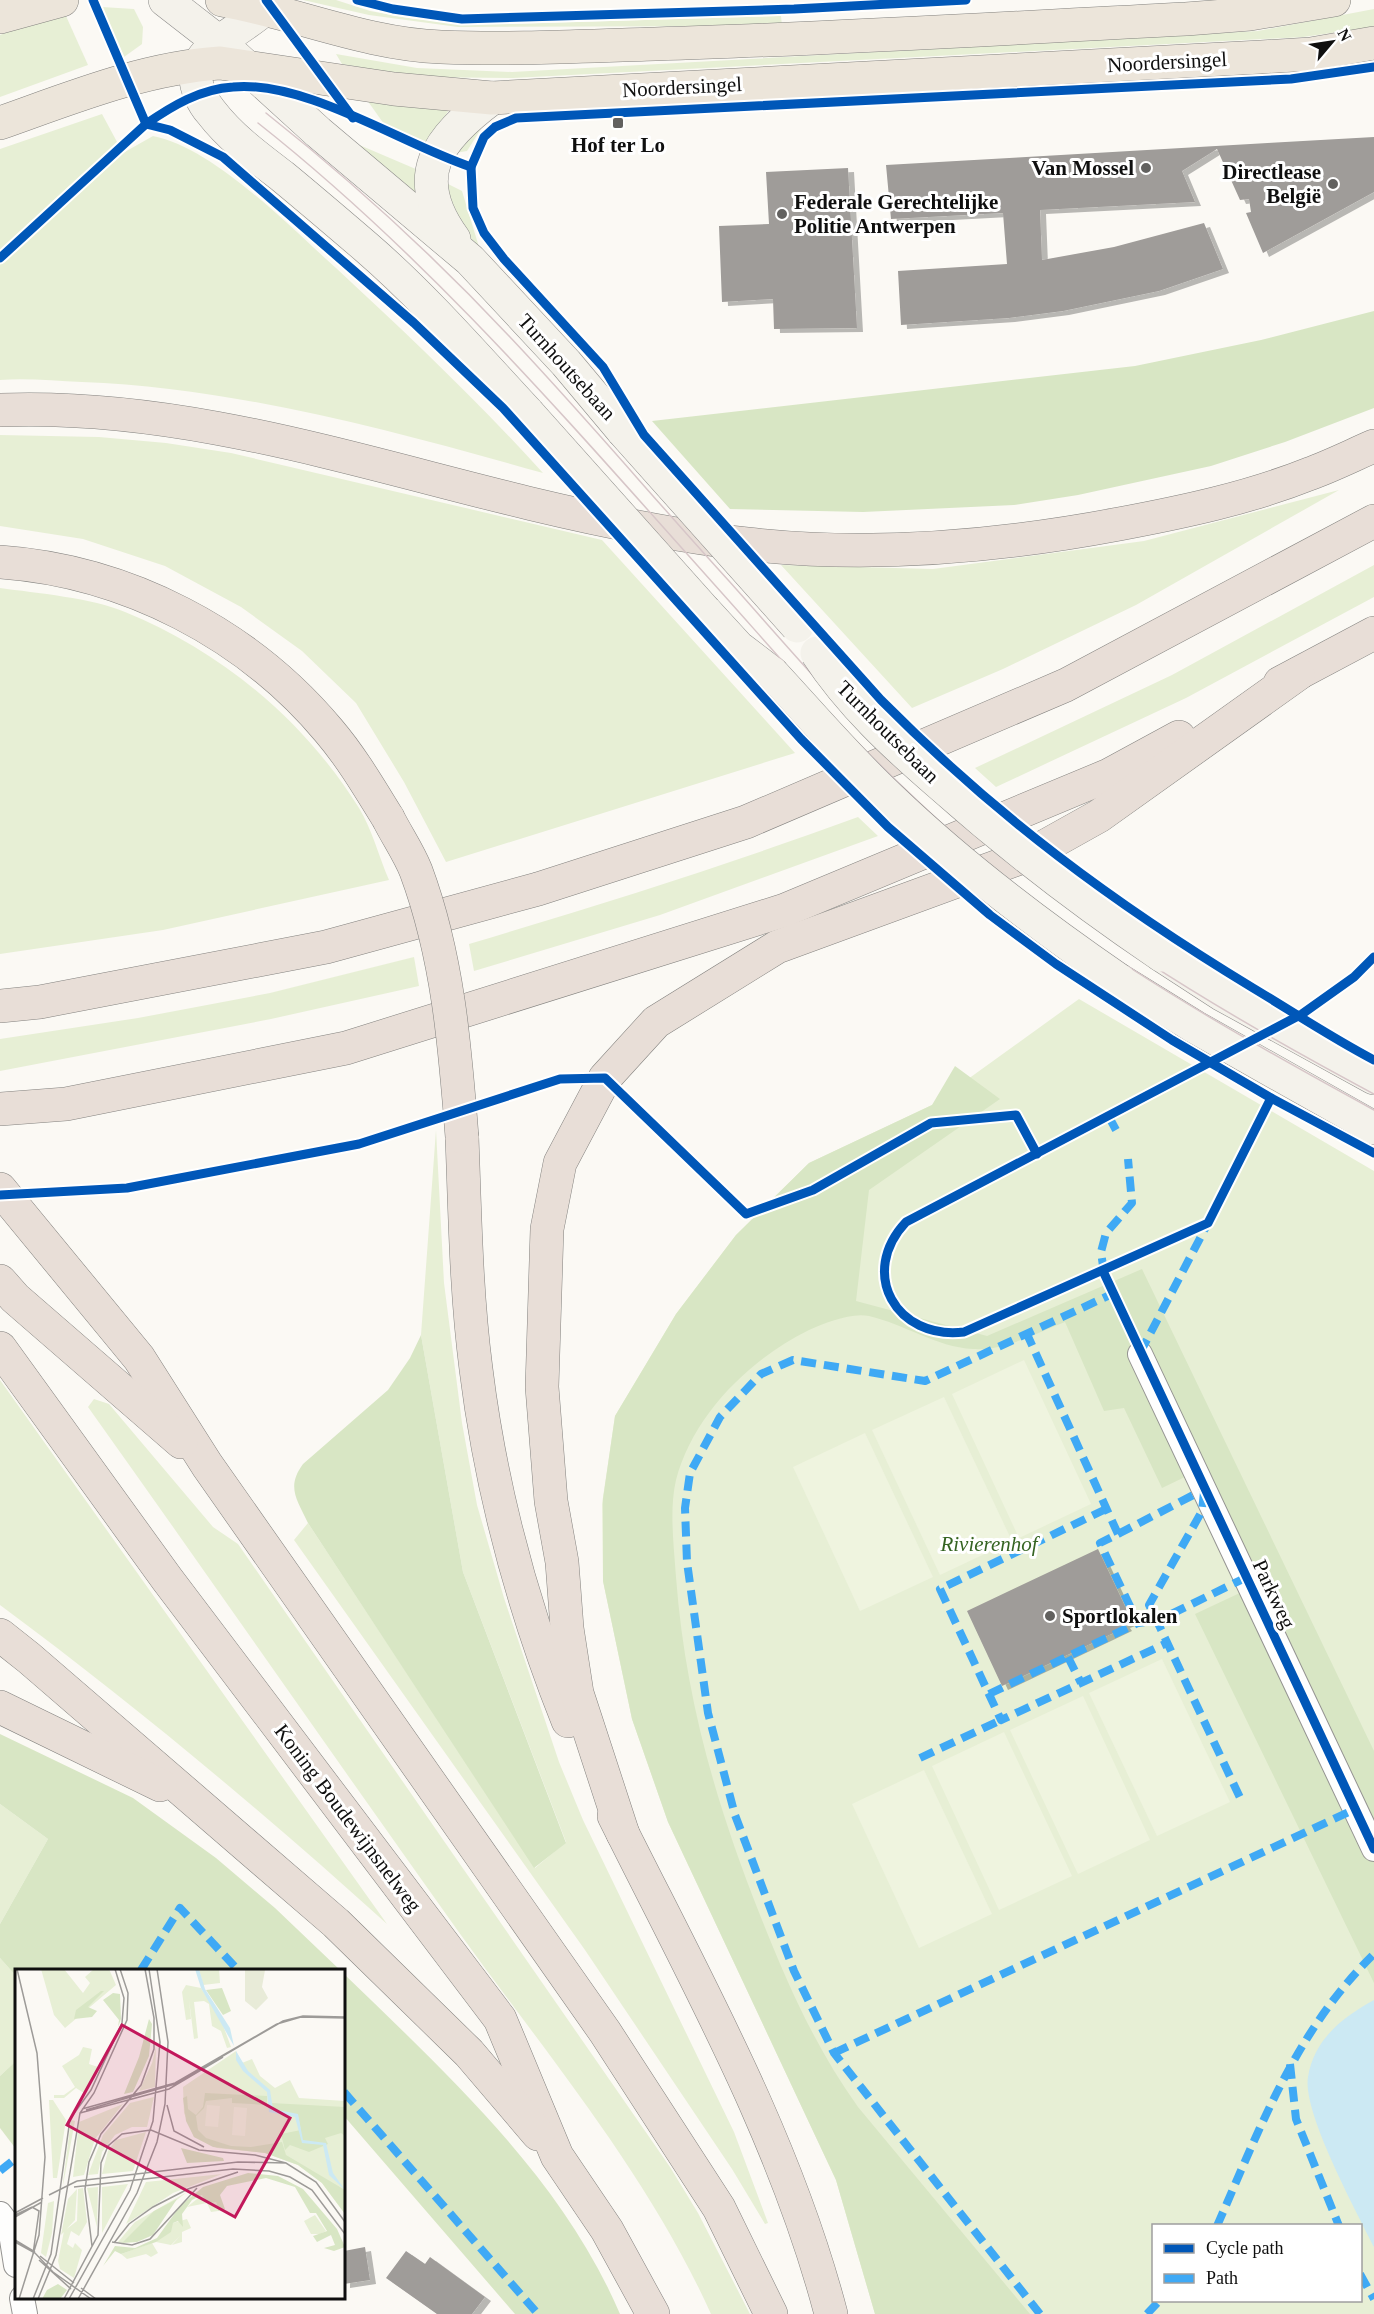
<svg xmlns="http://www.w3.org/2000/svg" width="1374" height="2314" font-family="'Times New Roman',serif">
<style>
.green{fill:#e7efd5;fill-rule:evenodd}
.forest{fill:#d8e6c4}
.pitch{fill:#eff4df}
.water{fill:#cce9f3}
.building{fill:#9f9c99;filter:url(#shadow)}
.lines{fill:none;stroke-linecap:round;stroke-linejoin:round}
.minor-casing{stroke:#959492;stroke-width:26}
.secondary-casing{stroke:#8c8b89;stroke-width:34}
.primary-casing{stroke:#83827f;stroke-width:34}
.motorway-casing{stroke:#83827f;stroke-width:34}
.minor{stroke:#fefefd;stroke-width:24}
.secondary{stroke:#f4f2eb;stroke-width:33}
.primary{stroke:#ece5da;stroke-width:33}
.motorway{stroke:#e8ded7;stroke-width:33}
.tram{stroke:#d7c6c8;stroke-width:1.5}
.secondary-bridge-casing{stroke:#8c8b89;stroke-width:34;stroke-linecap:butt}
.motorway-bridge-casing{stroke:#83827f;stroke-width:34;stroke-linecap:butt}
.secondary-bridge{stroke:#f4f2eb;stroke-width:33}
.motorway-bridge{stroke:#e8ded7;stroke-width:33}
.quiet{stroke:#3fa9f5;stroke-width:8;stroke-dasharray:15 8;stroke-linecap:butt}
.cycleway-casing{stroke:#fff;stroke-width:13}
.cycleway{stroke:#0057b8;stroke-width:9}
.poi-dot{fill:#62615f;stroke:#fff;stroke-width:2}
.labels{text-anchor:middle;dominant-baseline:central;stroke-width:6;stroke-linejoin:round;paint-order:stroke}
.street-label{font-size:21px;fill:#0f0f0f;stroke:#fff}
.poi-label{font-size:21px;font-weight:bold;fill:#0f0f0f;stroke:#fff;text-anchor:end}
.park-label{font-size:21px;font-style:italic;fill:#356422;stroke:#fff}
.inset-road{fill:none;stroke:#9d9b98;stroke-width:1.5}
.view{fill:#c2185b;fill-opacity:0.15;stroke:#c2185b;stroke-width:3}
.inset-edge{fill:none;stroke:#0f0f0f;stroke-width:3}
</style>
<defs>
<filter id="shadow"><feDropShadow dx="6" dy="4" stdDeviation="0" flood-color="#0004"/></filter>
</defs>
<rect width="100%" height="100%" fill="#fbf9f4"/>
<g class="green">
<polygon points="303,0 336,0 370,11 414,19 458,22 510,24 781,16 782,26 458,27 369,15"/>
<polygon points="102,7 134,9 143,27 142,44 124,57"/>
<polygon points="1374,9 1374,27 1303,37 513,78 415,77 342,64 336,54 417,68 512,72 1258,31"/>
<polygon points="66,16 88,65 0,97 0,35 23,26"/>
<polygon points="367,100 449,110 426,144 384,124"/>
<path d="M102,114L123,153L153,136C214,148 290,227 336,268C408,335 477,400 543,473C393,431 238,388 82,382C55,381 27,378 0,380V149Z"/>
<polygon points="484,124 467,151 449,154"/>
<polygon points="336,135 418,170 419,204"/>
<polygon points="444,182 462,191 479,247 464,231"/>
<polygon points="0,435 99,437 166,443 231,453 602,540 795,753 446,862 404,782 356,703 302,651 241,607 165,566 83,539 0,526"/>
<polygon points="1339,490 1136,605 1003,669 912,708 781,565 933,569 1144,541"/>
<polygon points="1374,565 1374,597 1186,698 996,787 975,768 1172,675"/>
<path d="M0,588C36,593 93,598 125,612C221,651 304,720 359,808C372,829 379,857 389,880L163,930L0,954Z"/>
<path d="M858,817L878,836L660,915L474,971L469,944C600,905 730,864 858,817Z"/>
<polygon points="414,957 419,986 271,1019 0,1071 0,1039 138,1018 270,993"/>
<path d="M1079,999L1374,1171V2314H875L836,2180L668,1822L632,1719L603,1581L602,1504L615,1416L676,1314L736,1235L809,1163L932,1105ZM1154,2226H1360V2300H1154Z"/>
<polygon points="436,1130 444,1283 462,1423 477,1505 504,1598 559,1762 583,1820 734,2132 768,2223 765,2224 732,2169 585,1950 294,1540 308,1523 535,1868 566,1842 463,1572 421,1335"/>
<path d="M0,1380L387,1924C263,1812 135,1705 0,1605Z"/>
<path d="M94,1399L109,1404L213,1527L238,1544L670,2167L698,2213L750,2314H711C648,2174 547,2055 458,1931C334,1757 212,1581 88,1407Z"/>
<polygon points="0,1804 48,1839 0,1924"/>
<polygon points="0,1958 16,1976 16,2061 0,2076"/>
</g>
<g class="forest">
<polygon points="1374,311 1374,408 1285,442 1211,466 1078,495 1014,505 863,512 730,509 652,421 1135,366 1261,340"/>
<path d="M955,1066L1000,1099L869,1190L856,1301L987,1336L1142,1269L1374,1751V1983L1195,1614L1244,1591L1189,1475L1162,1488L1124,1408L1104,1411L1065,1322C1036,1333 1005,1351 973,1349C936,1347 904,1324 869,1316C852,1312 824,1323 809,1330C750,1359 693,1415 676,1480C669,1510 674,1547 676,1577C685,1697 716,1804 760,1915C787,1983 815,2047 858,2107L1030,2314H875L836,2180L668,1822L632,1719L603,1581V1499L615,1416L676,1314L736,1235L809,1163L932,1105Z"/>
<path d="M421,1335L463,1572L566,1843L534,1868L308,1523C297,1500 286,1487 303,1464L388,1390L410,1358Z"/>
<polygon points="0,1734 133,1798 216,1858 275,1908 340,1970 16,1970 16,1976 0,1958 0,1924 48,1839 0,1804"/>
<path d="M344,1974C448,2075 562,2178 620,2314H515L344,2116Z"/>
<polygon points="16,2061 16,2149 0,2128 0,2076"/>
</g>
<g class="pitch">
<polygon points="1024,1360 1091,1504 1019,1538 952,1394"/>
<polygon points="944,1397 1012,1541 940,1575 872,1430"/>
<polygon points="865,1433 933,1577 860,1611 793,1467"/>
<polygon points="1162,1659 1230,1802 1157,1836 1089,1693"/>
<polygon points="1083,1696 1150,1840 1078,1874 1010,1730"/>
<polygon points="1004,1732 1072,1876 999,1910 932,1766"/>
<polygon points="924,1770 992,1914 919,1948 852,1804"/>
</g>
<path class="water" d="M1374,2000V2247C1357,2212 1302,2112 1308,2077C1314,2039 1343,2017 1374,2000Z"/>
<g class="building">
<polygon points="1374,137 1374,192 1263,253 1246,213 1251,212 1249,199 1240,200 1217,149 1182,171 1195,202 1040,210 1042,260 1114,247 1204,223 1223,269 1159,291 1063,311 1009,318 901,325 898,271 1007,264 1003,213 891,219 886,165"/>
<polygon points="848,168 857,328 774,329 773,299 722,302 719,226 769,224 766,172"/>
<polygon points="1098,1549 1132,1621 1124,1624 1126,1627 1002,1686 967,1611"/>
<polygon points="365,2247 370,2280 344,2284 344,2251"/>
<polygon points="406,2251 425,2264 430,2257 485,2297 472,2314 437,2314 386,2278"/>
</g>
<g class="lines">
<defs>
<g id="minor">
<polyline points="1140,1354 1374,1849"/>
<polyline points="0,2214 10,2227 16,2265"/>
<polyline points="22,2298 25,2314"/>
</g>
<g id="secondary">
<polyline points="165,0 219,42 318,132 470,260 566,363 623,431"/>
<path d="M263,10C244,28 198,48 196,75C195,87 203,103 211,112C230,137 257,157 282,176C310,199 338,223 366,247C424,297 475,356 528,413"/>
<path d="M454,239C408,176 437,139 492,98"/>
<polyline points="705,611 738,647 772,673"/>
<polyline points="1161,955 1221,994 1374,1078"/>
<polyline points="1119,980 1195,1027 1374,1128"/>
</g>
<g id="primary">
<path d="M222,0C296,13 365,44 441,47C512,50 584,46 655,44C832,39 1009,28 1186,19L1250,14L1334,0"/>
<polyline points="0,17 62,0"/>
<path d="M0,123C71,98 144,68 220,63L394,89L492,98L1261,57L1311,54L1374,43"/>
</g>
<g id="motorway">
<path d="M0,410C182,403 358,462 532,504C603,521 675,536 747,544C870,558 997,547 1119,524C1183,512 1249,498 1309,474C1331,466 1353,455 1374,446"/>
<path d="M0,562C127,571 248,634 329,731C352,758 370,789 388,818"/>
<polyline points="1280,683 1374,633"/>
<polyline points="0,1006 40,1002 326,947 538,889 746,822 1066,685 1374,521"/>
<polyline points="0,1109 66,1104 346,1048 785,910 1109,775 1179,737"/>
<path d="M462,1137C465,1215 466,1292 476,1369C491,1490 523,1608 568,1721"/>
<polyline points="0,1189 139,1358 207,1465 605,2032 719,2208 771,2314"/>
<polyline points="0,1281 15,1298 181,1442"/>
<polyline points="0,1348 167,1579 500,2019 557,2156 607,2230 653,2314"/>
<polyline points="0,1635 29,1658 336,1923 469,2053 538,2134"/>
<polyline points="0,1707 160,1785"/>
<path d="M614,1816C694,1977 785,2138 831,2314"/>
<polyline points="623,1834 577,1693 567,1628 562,1562 551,1501 542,1387 547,1229 560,1163 605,1078 656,1022 777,947 1031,854 1099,816 1298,674"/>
</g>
</defs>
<use href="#minor" class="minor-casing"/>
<use href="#secondary" class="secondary-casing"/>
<use href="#primary" class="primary-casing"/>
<use href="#motorway" class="motorway-casing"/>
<use href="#minor" class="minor"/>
<use href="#secondary" class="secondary"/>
<use href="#primary" class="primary"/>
<use href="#motorway" class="motorway"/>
<g class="tram">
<path d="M266,113C352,181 434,256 509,336C584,415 655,500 729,581C795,655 860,732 934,799C1070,922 1213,1008 1374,1094"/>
<path d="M258,123C429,258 568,421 713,583C775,652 835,723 903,787C952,834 1003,879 1058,919C1159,991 1266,1051 1374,1110"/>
</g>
<defs>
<g id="secondary-bridge">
<polyline points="528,413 705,611"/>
<polyline points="623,431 797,626"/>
<path d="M817,653C850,704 896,746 941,785C1011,847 1084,903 1161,955"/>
<path d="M772,673C811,715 849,760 891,799C962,867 1039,925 1119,980"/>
</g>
<path id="motorway-bridge" d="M388,818C397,836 409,853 416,871C448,957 455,1047 462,1137"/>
</defs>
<use href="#secondary-bridge" class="secondary-bridge-casing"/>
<use href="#motorway-bridge" class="motorway-bridge-casing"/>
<use href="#secondary-bridge" class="secondary-bridge"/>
<use href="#motorway-bridge" class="motorway-bridge"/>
<g class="quiet">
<polyline points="1109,1117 1116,1130"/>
<polyline points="1104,1273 1101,1252 1106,1233 1132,1203 1128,1159"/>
<polyline points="1026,1332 1118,1534 1100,1543 1138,1623 1157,1621 1243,1804"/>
<polyline points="1140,1353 1208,1223"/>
<polyline points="1204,1492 1202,1511 1149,1605 1157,1621 1247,1577"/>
<polyline points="1106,1509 940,1589 1001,1720 1167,1643"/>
<polyline points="1118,1534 1205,1489"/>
<polyline points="1068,1657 1081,1683"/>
<polyline points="989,1694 1138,1623"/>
<polyline points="920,1758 1001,1720"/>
<polyline points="141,1970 180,1908 238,1970"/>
<polyline points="834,2053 1353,1810"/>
<polyline points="1290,2064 1296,2119 1339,2226"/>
<polyline points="344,2092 538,2314"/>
<polyline points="0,2171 16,2158"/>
<path d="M1217,2226C1260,2128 1296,2030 1374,1954"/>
<polyline points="1360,2274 1374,2299"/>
<polyline points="1040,2314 834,2053 794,1971 735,1815 708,1713 687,1562 685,1508 690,1473 720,1417 761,1374 793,1360 925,1381 1112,1294"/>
<polyline points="1147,2314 1160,2300"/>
</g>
<defs>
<g id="cycleway">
<polyline points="93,0 146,124"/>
<polyline points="266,0 353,118"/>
<polyline points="357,0 393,9 462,19 794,9 966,0"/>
<path d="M1374,67L1291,79L516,118L495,127L484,137L471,167L473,208L484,233L504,259L603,367L644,435L881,700C997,817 1113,903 1253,988C1293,1012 1332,1038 1374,1060"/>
<polyline points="146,124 170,130 223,157 414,323 503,408 801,739 888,827 990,915 1056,964 1172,1040 1271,1098 1374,1153"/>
<path d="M0,258L146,124C172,106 200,89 233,87C305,80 402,144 471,167"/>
<path d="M1271,1098L1208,1223L964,1332C896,1340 858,1273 906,1222L1302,1014L1354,977L1374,957"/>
<polyline points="0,1195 127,1188 359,1144 560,1079 605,1078 746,1214 813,1190 931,1123 1016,1115 1037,1154"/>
<polyline points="1103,1271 1374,1849"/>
</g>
</defs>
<use href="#cycleway" class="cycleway-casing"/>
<use href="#cycleway" class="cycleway"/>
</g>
<g class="poi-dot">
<rect x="612" y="117" width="12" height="12" rx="3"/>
<circle cx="1146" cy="168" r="6"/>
<circle cx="1333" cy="184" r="6"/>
<circle cx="782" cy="214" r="6"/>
<circle cx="1050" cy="1616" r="6"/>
</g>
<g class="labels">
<g class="street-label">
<text transform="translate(1167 62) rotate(-3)">Noordersingel</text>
<text transform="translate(682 87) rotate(-3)">Noordersingel</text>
<text transform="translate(567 367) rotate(48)">Turnhoutsebaan</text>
<text transform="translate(888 732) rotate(45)">Turnhoutsebaan</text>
<text transform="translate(1274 1594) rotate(65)">Parkweg</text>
<text transform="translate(348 1818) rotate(53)">Koning Boudewijnsnelweg</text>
</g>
<g class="poi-label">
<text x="618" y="145" text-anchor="middle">Hof ter Lo</text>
<text x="1134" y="168">Van Mossel</text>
<text x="1321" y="172">Directlease<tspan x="1321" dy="24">België</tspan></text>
<text x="794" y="202" text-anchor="start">Federale Gerechtelijke<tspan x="794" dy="24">Politie Antwerpen</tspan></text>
<text x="1062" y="1616" text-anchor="start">Sportlokalen</text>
</g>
<g class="park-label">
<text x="989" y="1544">Rivierenhof</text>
</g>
</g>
<g transform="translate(15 1969)">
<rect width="330" height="330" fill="#fbf9f4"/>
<path d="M26,0H49L68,24L75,14L70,8L79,0H94L101,16L50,59L39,46ZM184,0H204L205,14L188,16ZM171,16L186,19L205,48L216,78L212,79L206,62L197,57L194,35L189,32L179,33L183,69L179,70L174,31L176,50L171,51L167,23ZM68,78L77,80L74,95L83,98L74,116L69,124L61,119L49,129H39V126H49L60,118L47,97L64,86ZM141,78L140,118L124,122L137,94ZM221,82L227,94L237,90L245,107L260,119L275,111L284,129L330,132V245L307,214L283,196L250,184L202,179L179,168L169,144L168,118ZM139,128L132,158H117L100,166L87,183L83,205L73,206L88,166L115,134ZM34,131H38L51,151L42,209H38ZM108,135L80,170L69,206L58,208L64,153ZM56,151L60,152L48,216V213ZM131,163L118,202L87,205L93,182L101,171ZM207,205L158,224L111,255L131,213ZM113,215L87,264V218ZM83,218L82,258L72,219ZM68,219L72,253L64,267L56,262L52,275L58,279L60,274L67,281L59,309L45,300L43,292L49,262L62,252L63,220ZM62,220L60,251L46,266L53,230ZM172,223L107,274L103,273L120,253ZM187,226L201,233L203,242L196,243L192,234L172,238ZM39,232L37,264L31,288L26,284L33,234ZM300,246L311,262L305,265H296L289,252ZM172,250L176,259L167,263V273L157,276L165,267L156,276L141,273L158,254ZM137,274L143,284L136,288L131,285L112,290L106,285Z" fill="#e7efd5"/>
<path d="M207,19L216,42L208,46L191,21ZM86,22H89L73,38L82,42L77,48L59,50L61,41ZM98,24L105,25L106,50L103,58L104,51L88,31ZM134,50L137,55L134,87L118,123L109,125L124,88ZM190,124L252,127V136L217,134V129L191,132L189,139L181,147L183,161L191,169L216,177L236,178L267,173L271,186L330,221V245L307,214L283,196L250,184L198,178L179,168L171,152L168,129L172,127L173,140L181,146L188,138ZM256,134L330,138V167L326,164L310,169L313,175L294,183L275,176L270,181L266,165L286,161L283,147L260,142ZM166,179L208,189L209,192L172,194ZM233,204L263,207L288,220L322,260L330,278L319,282L309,279L320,276L316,266L302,273L298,267L312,262L301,244H295L280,218L251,209L212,217L205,226L210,240L203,242L201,233L192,234L187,226L177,231L167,245L168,258L163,252L158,254L156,263L141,273L106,285L100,282L88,297L100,277L120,279L142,269L165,237L188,218ZM162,230L138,266L122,273L107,274L139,242ZM43,315L52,321L45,330H27L32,321Z" fill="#d8e6c4"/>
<path d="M230,0H269L250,1L247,18L253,29L241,41L230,32Z" fill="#e8ebd8"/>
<path d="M192,136L205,137L203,158L190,157ZM219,138L232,139L230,167L217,166Z" fill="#eff4df"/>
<path d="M180,0H184L190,20L215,59L219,77L186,19ZM221,82L233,102L255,121L258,140L283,145L288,171L311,174L318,204L330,221L314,206L308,176L287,174L280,148L254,143L252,123L228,102L221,91Z" fill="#cce9f3"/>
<path class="inset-road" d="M2,0L22,84L30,188L24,266L4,330M262,55L286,48L330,49M152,136L159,162L189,178M67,140L160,114L262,55M71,141L160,115L268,52L288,47L330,48M65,144L154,120L208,88M62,212L223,193L271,194L301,213L330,253M59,218L218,200L254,202L275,208L297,221L330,265M34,226L62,212M0,244L28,229M0,246L17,238L24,242L18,285M0,248L27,233M0,271L20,283M0,273L20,284L38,303L76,330M97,273L117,276L135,270L182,219M99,274L114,255L138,238L173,220L223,203M77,277L70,220L74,193L86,165L126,116L139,80V49L130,0M25,287L59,314M24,291L56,320M66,319L81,330M18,330L36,285L55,150L76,121L107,54L109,29L100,0M23,330L41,286L65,144L79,124L112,51L113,24L105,0M49,330L83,266L86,194L93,177L107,165L136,161L184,181L240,186L271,194M54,330L115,221L138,152L145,73L134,0M63,330L122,224L142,173L150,135L153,73L142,0"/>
<path class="view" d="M107,56L275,149L220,248L52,156Z"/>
<rect width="330" height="330" class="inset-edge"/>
</g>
<rect x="1152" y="2224" width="210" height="78" fill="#ffffff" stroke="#9f9f9f" stroke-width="1.5"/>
<rect x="1164" y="2244" width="30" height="9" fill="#0057b8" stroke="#9f9f9f" stroke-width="1.5"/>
<text x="1206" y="2254" font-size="18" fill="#0f0f0f">Cycle path</text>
<rect x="1164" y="2274" width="30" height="9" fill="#3fa9f5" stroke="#9f9f9f" stroke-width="1.5"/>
<text x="1206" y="2284" font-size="18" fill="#0f0f0f">Path</text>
<g transform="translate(1332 42) rotate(61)" stroke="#ffffff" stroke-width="4.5" paint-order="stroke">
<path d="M0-4.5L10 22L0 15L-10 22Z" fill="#0f0f0f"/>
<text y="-9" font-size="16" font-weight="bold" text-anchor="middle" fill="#0f0f0f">N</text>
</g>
</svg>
